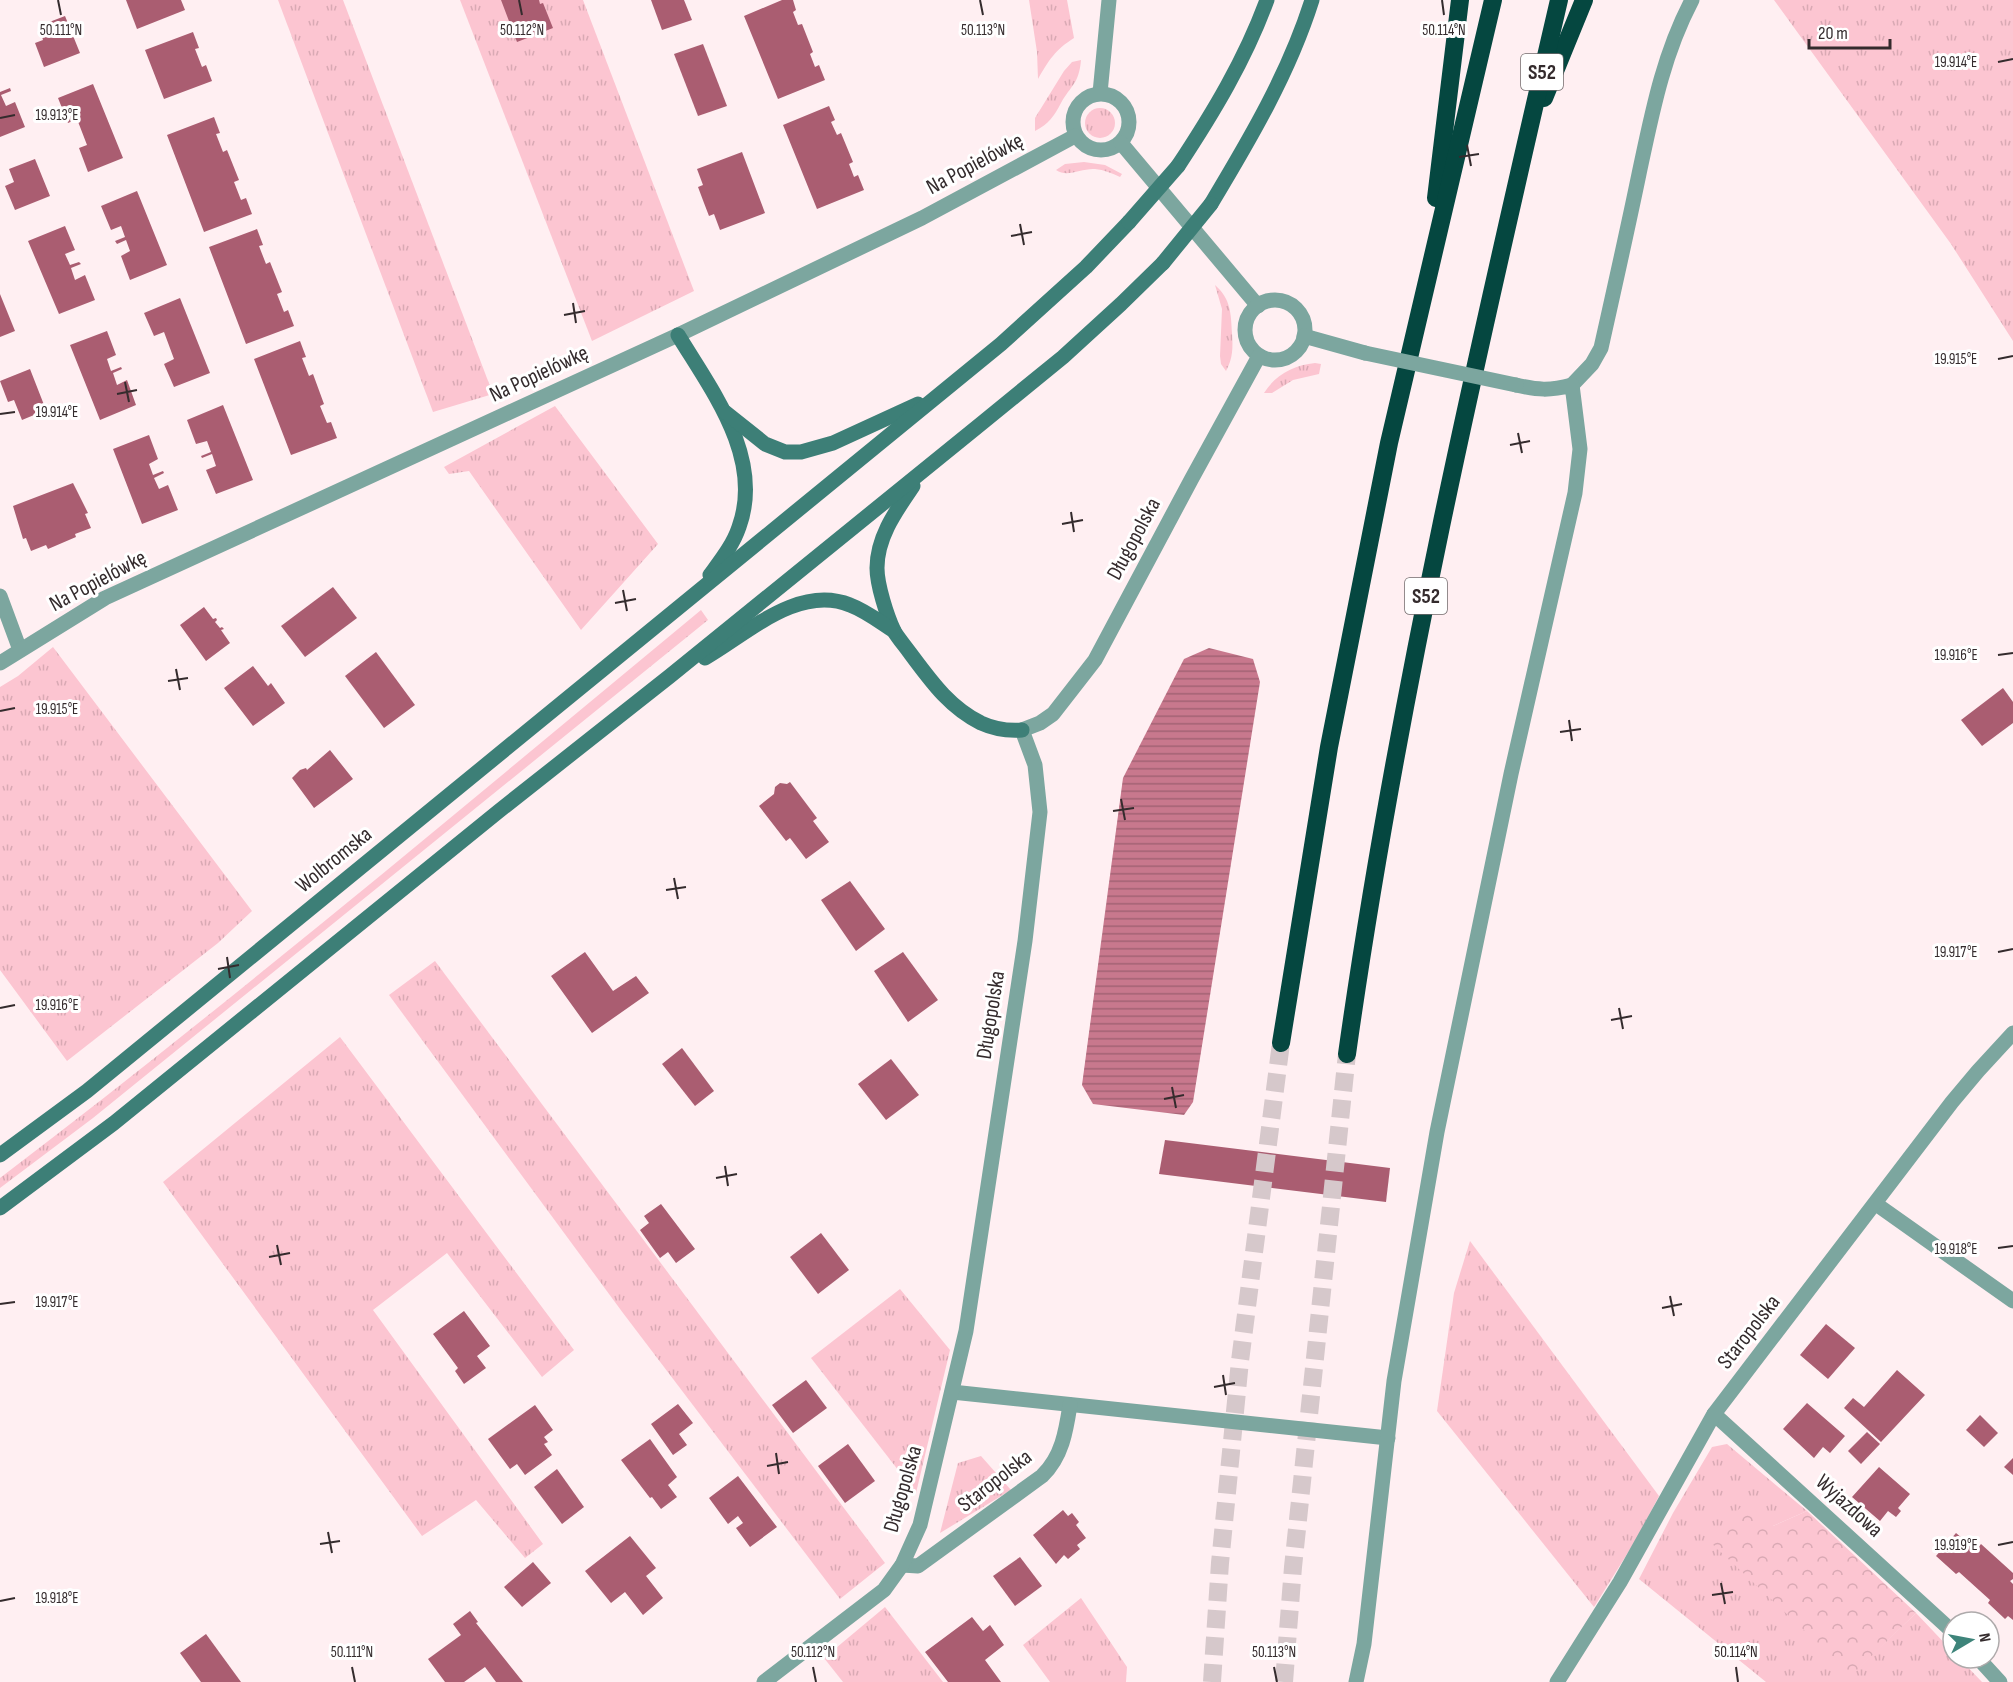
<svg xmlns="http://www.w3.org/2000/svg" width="2013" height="1682" font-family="'Sofia Sans Condensed',sans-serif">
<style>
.grass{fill:url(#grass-tufts)}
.forest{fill:url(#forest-crowns)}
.water{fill:url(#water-rules)}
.building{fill:#aa5d71}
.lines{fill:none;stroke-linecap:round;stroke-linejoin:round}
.motorway-tunnel{stroke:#d6c8cb;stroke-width:18;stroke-dasharray:18 9;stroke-linecap:butt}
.minor{stroke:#7ca69f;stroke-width:15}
.tertiary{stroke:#7ca69f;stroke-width:15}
.secondary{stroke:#3d7f77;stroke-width:15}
.motorway{stroke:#054740;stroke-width:18}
.tertiary-bridge{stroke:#7ca69f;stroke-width:15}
.secondary-bridge{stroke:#3d7f77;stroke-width:15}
.ticks{fill:none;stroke:#342b2d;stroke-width:2}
.labels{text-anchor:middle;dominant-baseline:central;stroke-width:6;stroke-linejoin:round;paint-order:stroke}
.shield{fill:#fff;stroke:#716b6c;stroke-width:1.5}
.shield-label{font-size:21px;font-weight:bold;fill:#342b2d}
.street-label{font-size:22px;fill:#342b2d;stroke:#fff}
.ticks-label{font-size:15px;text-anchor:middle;fill:#342b2d;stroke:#fff;stroke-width:6;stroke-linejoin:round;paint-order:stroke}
</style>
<defs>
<pattern id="grass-tufts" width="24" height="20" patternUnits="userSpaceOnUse" patternTransform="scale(1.5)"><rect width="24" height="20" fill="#fcc5d1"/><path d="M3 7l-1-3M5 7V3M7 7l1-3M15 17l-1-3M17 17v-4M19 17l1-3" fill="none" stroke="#d9a9b4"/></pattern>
<pattern id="forest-crowns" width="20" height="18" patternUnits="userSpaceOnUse" patternTransform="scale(1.5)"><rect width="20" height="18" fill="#fcc5d1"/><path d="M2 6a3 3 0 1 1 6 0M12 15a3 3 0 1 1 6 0" fill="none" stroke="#d9a9b4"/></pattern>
<pattern id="water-rules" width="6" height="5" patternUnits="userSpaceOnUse" patternTransform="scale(1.5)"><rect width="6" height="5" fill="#c8788d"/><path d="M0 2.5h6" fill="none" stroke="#a36374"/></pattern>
</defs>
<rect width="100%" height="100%" fill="#ffeff2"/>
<g class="grass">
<polygon points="278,0 343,0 493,394 433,412"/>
<polygon points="460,0 583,0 694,291 592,341"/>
<path d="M1029,0H1067L1074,38C1055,50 1049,60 1038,79L1037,52Z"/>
<polygon points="1774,0 2013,0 2013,341 1951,244"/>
<path d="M1081,60C1079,84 1071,85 1061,103C1054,116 1049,124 1035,131V118L1064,71L1072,62Z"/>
<circle cx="1100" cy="123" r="15"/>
<path d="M1084,162L1105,165L1122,174L1120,177C1112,173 1104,170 1095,169C1081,168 1068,178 1056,170L1065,164Z"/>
<path d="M1215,285C1231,299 1231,314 1232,333C1233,348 1233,358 1226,371L1221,364L1220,356L1222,309Z"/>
<path d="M1315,363L1321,364L1319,374L1293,380L1272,393H1264C1275,375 1294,365 1315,363Z"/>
<polygon points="555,406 658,544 581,630 469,471 449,474 444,467"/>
<path d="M701,610L708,620L93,1118L0,1188V1178C239,996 469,802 701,610Z"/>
<polygon points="53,647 252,911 218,943 67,1061 0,970 0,687 18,676"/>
<polygon points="435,961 885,1563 840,1599 623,1313 389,995"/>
<polygon points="340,1037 574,1350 542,1377 447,1253 373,1310 543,1544 525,1558 476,1500 422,1536 163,1182"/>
<polygon points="1470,1241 1659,1496 1637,1538 1594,1607 1437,1411 1454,1293"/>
<polygon points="900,1289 950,1350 916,1493 811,1358"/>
<polygon points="1727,1444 1807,1511 1773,1526 1852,1674 1916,1613 1953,1652 1953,1658 1959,1658 1982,1682 1766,1682 1639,1579 1673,1513 1712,1447"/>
<polygon points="981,1456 1011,1490 940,1533 958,1463"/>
<polygon points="1081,1598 1127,1667 1126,1682 1050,1682 1023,1645"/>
<polygon points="885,1607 943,1682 843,1682 824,1658"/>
</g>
<polygon class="forest" points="1743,1505 1773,1526 1807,1511 1916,1613 1852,1675 1708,1540"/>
<polygon class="water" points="1209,648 1253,659 1260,682 1193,1102 1184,1115 1093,1104 1082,1085 1123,778 1184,659"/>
<g class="building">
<polygon points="126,0 181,0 185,10 137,29"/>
<polygon points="501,0 539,0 540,4 543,3 553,28 517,42"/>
<polygon points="651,0 684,0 692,20 662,30"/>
<polygon points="782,0 793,0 796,10 793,12 798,25 802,24 813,52 810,54 815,67 819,65 825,80 778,99 744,16"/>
<polygon points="65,16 80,53 44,67 35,43 43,40 39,26"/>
<polygon points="193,32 199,48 195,49 202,67 206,65 212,81 164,99 145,50"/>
<polygon points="703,44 727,106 698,116 674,54"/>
<polygon points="93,84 123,158 88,172 79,148 87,145 77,119 68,123 58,98"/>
<polygon points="10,88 11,91 1,95 6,106 15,102 25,127 0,137 0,92"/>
<polygon points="829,106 835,120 831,122 837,135 841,133 853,162 849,164 854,177 858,175 864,190 817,209 800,167 814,161 800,167 783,125"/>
<polygon points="214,117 220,133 216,134 223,152 227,150 239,180 234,182 241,200 246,198 252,214 204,232 167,135"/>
<polygon points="742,152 765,213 720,230 714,214 709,216 704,203 698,187 703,185 697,169"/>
<polygon points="35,159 50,196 15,210 5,186 14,182 9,169"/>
<polygon points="137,191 167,265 130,280 121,256 130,251 126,240 117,244 115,241 125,237 121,226 111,230 101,206"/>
<polygon points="65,226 75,250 65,254 70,265 79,262 81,264 71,268 75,280 85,275 95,300 59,314 28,241"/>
<polygon points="257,229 263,245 259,246 266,264 270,262 282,292 277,294 284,312 288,310 294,326 246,344 209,247"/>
<polygon points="0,294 15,331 0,337"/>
<polygon points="180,298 210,373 174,387 164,364 174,359 164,332 154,336 144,313"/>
<polygon points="107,331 116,355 107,359 111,371 121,367 122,369 113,373 117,385 127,380 136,405 100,420 70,345"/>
<polygon points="300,341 306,357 302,358 309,376 313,374 324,404 320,406 327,423 331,422 337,438 291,455 254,359"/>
<polygon points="30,369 46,410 22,420 14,400 8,402 0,381"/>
<polygon points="223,405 253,480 216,494 206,470 216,466 212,454 202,458 201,456 211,452 207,441 196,444 187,420"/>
<polygon points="149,435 158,459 149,464 153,475 163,471 164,473 154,478 159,489 168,485 178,510 142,524 113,449"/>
<polygon points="73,483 88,513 85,514 91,528 75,534 76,537 48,549 46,545 31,551 26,538 23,539 13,506"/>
<polygon points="333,587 357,618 305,657 281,626"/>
<polygon points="204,607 213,619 216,618 217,620 215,622 220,628 222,627 224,629 221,630 230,643 206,661 180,625"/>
<polygon points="376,652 415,705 384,728 345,676"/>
<polygon points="253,666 268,686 271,683 285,703 253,726 224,688"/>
<polygon points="2003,688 2013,702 2013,723 1982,746 1961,720"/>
<polygon points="330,750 353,779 314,808 292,778 300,770 306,768 307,770"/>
<polygon points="790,782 817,818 813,821 829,842 806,859 790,838 786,841 759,806 774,794 775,787 780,783 787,784"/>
<polygon points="850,881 885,929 856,951 821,900"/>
<polygon points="585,952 613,991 636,976 649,993 592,1033 551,976"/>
<polygon points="903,952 938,1000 908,1022 874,971"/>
<polygon points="682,1048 714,1091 695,1106 662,1064"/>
<polygon points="891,1059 919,1095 886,1120 858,1084"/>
<polygon points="1165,1140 1390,1168 1386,1202 1159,1174"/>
<polygon points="661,1204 695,1249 676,1263 668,1252 660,1258 640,1230 649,1223 644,1216"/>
<polygon points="821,1233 849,1270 818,1294 790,1257"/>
<polygon points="464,1311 490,1346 477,1356 486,1368 464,1384 455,1371 458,1368 433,1334"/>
<polygon points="1826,1324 1855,1348 1828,1379 1800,1355"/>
<polygon points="1897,1370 1925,1395 1881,1442 1844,1408 1853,1398 1864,1407"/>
<polygon points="806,1380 827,1408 793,1433 772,1405"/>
<polygon points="1807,1403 1845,1436 1830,1453 1823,1447 1814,1458 1783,1429"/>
<polygon points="678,1404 693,1423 679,1434 687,1445 673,1455 651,1424"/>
<polygon points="535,1405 553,1430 544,1437 548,1442 544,1444 552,1455 525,1475 517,1464 510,1469 488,1439"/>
<polygon points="1980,1415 1998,1433 1984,1447 1966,1430"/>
<polygon points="1867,1432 1880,1444 1861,1464 1848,1451"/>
<polygon points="650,1439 677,1477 668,1485 677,1497 661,1509 652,1497 650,1498 621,1460"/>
<polygon points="848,1444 875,1481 845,1503 818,1466"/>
<polygon points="2013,1458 2013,1475 2004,1467"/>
<polygon points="1879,1467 1910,1494 1898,1508 1901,1511 1896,1517 1888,1511 1880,1521 1852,1497"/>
<polygon points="557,1469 584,1507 562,1524 534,1487"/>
<polygon points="738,1476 777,1527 750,1547 736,1528 743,1523 738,1516 728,1524 709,1498"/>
<polygon points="1063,1510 1068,1516 1072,1513 1079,1522 1076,1525 1086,1538 1077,1545 1080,1549 1068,1559 1064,1555 1056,1564 1033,1535"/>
<polygon points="1956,1533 1976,1550 1981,1544 2013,1573 2013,1579 2010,1581 2013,1584 2013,1620 2008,1616 2005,1619 1988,1603 1990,1600 1959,1572 1956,1574 1936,1556"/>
<polygon points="630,1536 656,1568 646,1576 663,1598 643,1615 625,1592 611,1603 585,1571"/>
<polygon points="1020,1557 1042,1586 1015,1606 993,1576"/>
<polygon points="533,1562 551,1583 522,1607 504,1587"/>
<polygon points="470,1611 478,1622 476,1623 523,1682 496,1682 485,1667 464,1682 445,1682 428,1659 461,1635 453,1624"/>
<polygon points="972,1617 983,1631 990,1625 1004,1645 985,1660 1001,1682 948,1682 925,1652"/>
<polygon points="206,1634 241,1682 201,1682 180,1653"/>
</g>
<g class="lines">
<g class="motorway-tunnel">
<polyline points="1212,1682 1220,1563 1240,1361 1281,1043"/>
<polyline points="1284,1682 1293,1567 1347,1054"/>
</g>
<g class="minor">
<path d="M1572,385L1592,364L1601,348C1614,290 1627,232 1639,174C1652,113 1663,55 1692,0"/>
<polyline points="0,596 20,650"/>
<polyline points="0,663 105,598 678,335"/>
<polyline points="1876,1204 2013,1301"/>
<polyline points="952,1392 1388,1438"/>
<polyline points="1714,1414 1953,1632"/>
<path d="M902,1565L918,1566L1042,1476C1062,1457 1066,1431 1070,1405"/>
<polyline points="1978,1658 2000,1682"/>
<polyline points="764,1682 884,1590 902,1565 920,1525 966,1331 1025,941 1040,812 1035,765 1022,730"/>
<polyline points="1557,1682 1620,1582 1714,1414 1952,1102 1978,1071 2013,1033"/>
</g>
<g class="tertiary">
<polyline points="1100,93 1109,0"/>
<circle cx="1101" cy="122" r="28"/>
<polyline points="1121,143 1258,306"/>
<circle cx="1275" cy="330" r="30"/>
<polyline points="678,335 922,218 1075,136"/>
<polyline points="1304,336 1365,353"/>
<polyline points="1022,730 1040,723 1053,714 1095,660 1191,480 1259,356"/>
<path d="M1356,1682L1364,1644L1394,1381L1437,1132L1511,774L1575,493L1580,449L1572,385C1549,391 1538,390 1516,385"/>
</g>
<g class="secondary">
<path d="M1178,166C1213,113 1245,60 1267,0"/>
<path d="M1211,204C1250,139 1289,73 1312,0"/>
<path d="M678,335C712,391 764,458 739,527C733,545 721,560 710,575"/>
<polyline points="725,412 765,444 785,452 801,452 833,443 918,404"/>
<path d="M913,486C896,511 877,537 877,568C877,585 887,616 894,631C898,638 905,646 910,653C931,681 949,707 981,723C994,729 1008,731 1022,730"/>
<path d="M705,658C747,634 798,584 850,605C866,611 880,622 894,631"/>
<polyline points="0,1155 87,1091 1001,344 1086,267 1129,222"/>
<polyline points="0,1208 114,1123 499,811 670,676 982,423 1063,357 1121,304 1163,263"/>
</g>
<g class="motorway">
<polyline points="1544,98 1584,0"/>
<polyline points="1436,198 1460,0"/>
<polyline points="1281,1043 1329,747 1389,443 1493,0"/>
<path d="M1347,1054C1397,699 1478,349 1559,0"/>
</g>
<polyline class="tertiary-bridge" points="1365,353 1516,385"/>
<g class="secondary-bridge">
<polyline points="1129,222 1178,166"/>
<polyline points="1163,263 1211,204"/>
</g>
</g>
<path class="ticks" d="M58,0L61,15M519,0L522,15M980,0L983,15M1442,0L1444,15M1998,62L2013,59M0,118L15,115M1467,145L1471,166M1459,157L1479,154M1020,224L1024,245M1011,236L1032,232M573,303L576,323M564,315L585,311M1998,359L2013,356M125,382L129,402M117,394L137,390M0,414L15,412M1518,433L1522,453M1510,445L1530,441M1071,512L1074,532M1062,524L1083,520M623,590L627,611M615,603L636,599M1998,655L2013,653M176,669L180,690M168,681L188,678M0,711L15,708M1569,720L1572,741M1560,732L1581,729M1121,799L1125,820M1113,811L1134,808M674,878L678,899M666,890L686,887M1998,952L2013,949M227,957L230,978M218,969L239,965M0,1008L15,1005M1619,1008L1623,1029M1611,1020L1632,1016M1172,1087L1176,1108M1164,1099L1184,1095M725,1166L728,1186M716,1178L737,1174M277,1245L281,1265M1998,1248L2013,1246M269,1257L290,1253M1670,1296L1674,1316M0,1304L15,1302M1662,1308L1682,1304M1223,1375L1226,1395M1214,1387L1235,1383M776,1453L779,1474M767,1466L788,1462M328,1532L332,1553M320,1544L340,1541M1998,1545L2013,1542M1721,1583L1725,1604M1712,1595L1733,1592M0,1601L15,1598M352,1667L355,1682M813,1667L816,1682M1274,1667L1277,1682M1736,1667L1738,1682"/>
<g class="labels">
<g class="shield">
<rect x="1521" y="54" width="42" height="36" rx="4.5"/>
<rect x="1405" y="578" width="42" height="36" rx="4.5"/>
</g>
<g class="shield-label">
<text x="1542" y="72">S52</text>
<text x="1426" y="596">S52</text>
</g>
<g class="street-label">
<text transform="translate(975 164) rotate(-28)">Na Popielówkę</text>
<text transform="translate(539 374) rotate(-25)">Na Popielówkę</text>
<text transform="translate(1134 539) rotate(-62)">Długopolska</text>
<text transform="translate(98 581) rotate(-28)">Na Popielówkę</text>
<text transform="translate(334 860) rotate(-39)">Wolbromska</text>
<text transform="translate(991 1015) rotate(-81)">Długopolska</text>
<text transform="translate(1749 1332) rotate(-52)">Staropolska</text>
<text transform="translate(995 1481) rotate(-38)">Staropolska</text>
<text transform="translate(903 1489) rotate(-74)">Długopolska</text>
<text transform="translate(1849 1506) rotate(42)">Wyjazdowa</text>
</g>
</g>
<g class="ticks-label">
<text x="61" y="35">50.111°N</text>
<text x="522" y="35">50.112°N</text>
<text x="983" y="35">50.113°N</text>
<text x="1444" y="35">50.114°N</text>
<text x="1956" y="67">19.914°E</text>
<text x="57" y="120">19.913°E</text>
<text x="1956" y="364">19.915°E</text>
<text x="57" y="417">19.914°E</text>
<text x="1956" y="660">19.916°E</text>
<text x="57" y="714">19.915°E</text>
<text x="1956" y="957">19.917°E</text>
<text x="57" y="1010">19.916°E</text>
<text x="1956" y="1254">19.918°E</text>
<text x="57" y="1307">19.917°E</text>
<text x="1956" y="1550">19.919°E</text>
<text x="57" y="1603">19.918°E</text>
<text x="352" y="1657">50.111°N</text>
<text x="813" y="1657">50.112°N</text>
<text x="1274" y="1657">50.113°N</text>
<text x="1736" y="1657">50.114°N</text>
</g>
<g transform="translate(1971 1640) rotate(80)"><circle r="28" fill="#ffffff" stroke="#aeaaab" stroke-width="1.5"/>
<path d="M0-4.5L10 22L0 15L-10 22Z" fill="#3e847a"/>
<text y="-9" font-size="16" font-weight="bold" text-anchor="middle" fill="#342b2d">N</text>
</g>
<path d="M1809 39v9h81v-9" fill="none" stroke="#342b2d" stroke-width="3"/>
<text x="1818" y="39" font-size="18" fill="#342b2d" stroke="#ffffff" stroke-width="4.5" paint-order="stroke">20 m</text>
</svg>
